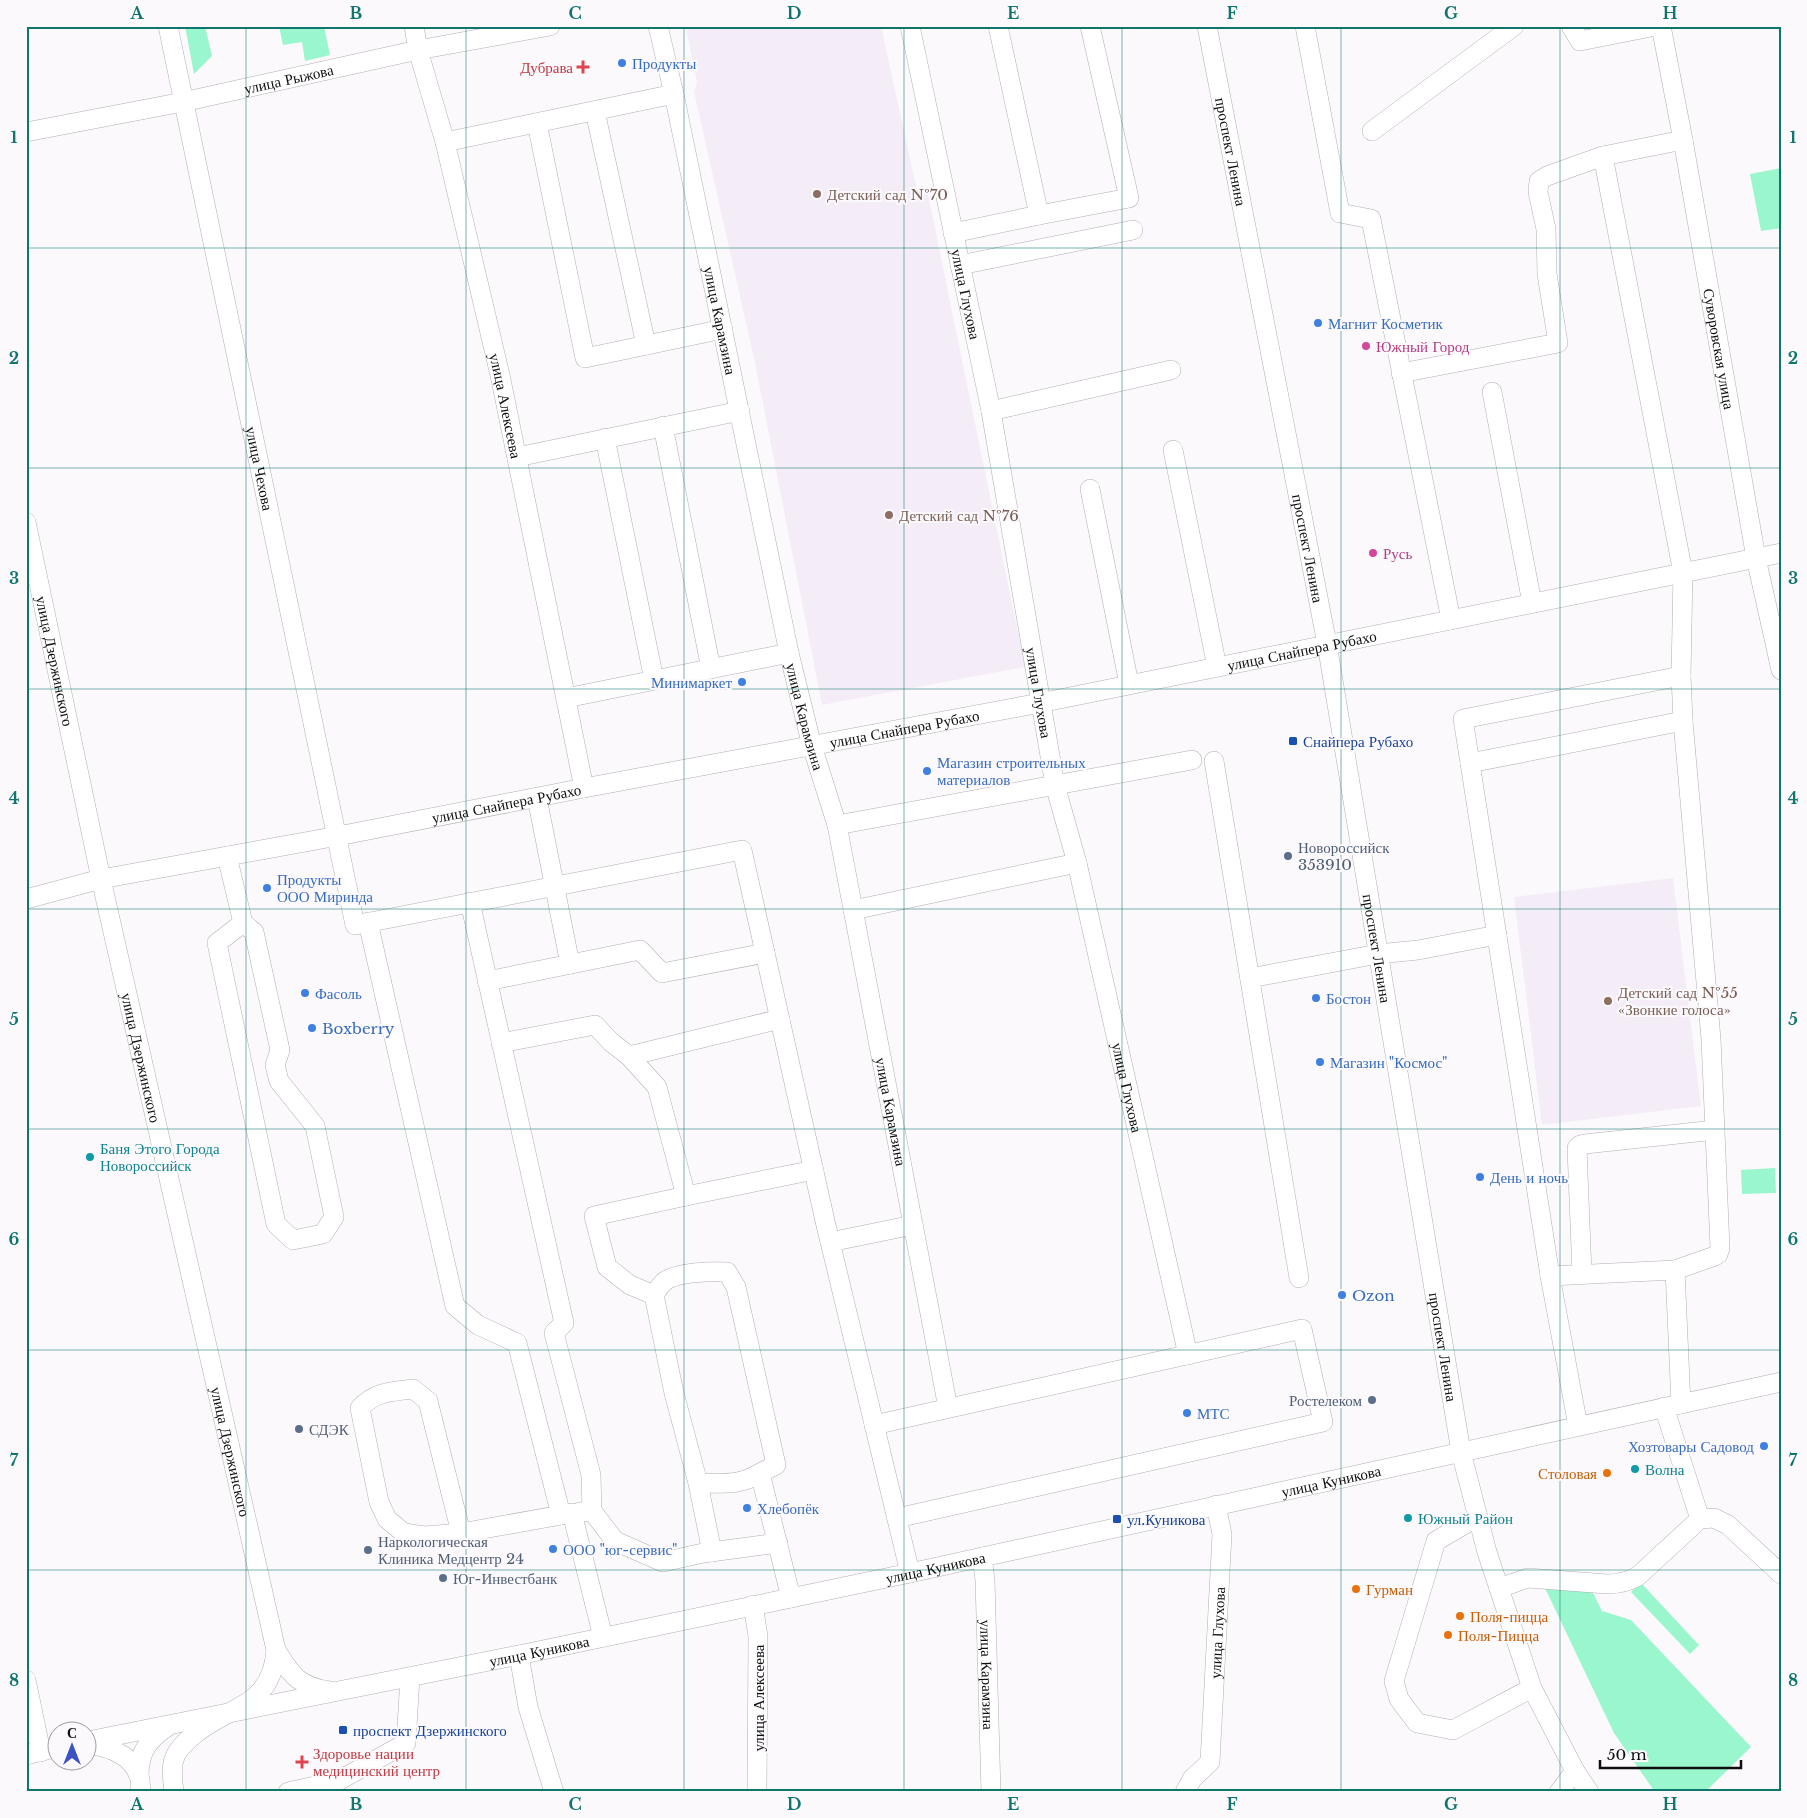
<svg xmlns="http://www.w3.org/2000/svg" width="1807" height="1818" font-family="'Libre Baskerville',serif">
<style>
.built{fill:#f4edf7}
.green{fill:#99f6cd}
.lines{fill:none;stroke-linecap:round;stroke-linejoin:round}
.minor-casing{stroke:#b1afb2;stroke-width:20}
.minor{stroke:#fff;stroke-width:19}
.grid{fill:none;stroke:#0f766e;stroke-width:1;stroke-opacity:0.55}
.shop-dot{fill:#3f7fe0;stroke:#fcf9fd;stroke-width:2}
.health-dot{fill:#e0444e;stroke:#fcf9fd;stroke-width:2}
.education-dot{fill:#8d6e63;stroke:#fcf9fd;stroke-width:2}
.hotel-dot{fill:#d1479c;stroke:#fcf9fd;stroke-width:2}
.transit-dot{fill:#1a4fb4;stroke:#fcf9fd;stroke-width:2}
.service-dot{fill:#5c6f8a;stroke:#fcf9fd;stroke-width:2}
.culture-dot{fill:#0f9aa8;stroke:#fcf9fd;stroke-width:2}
.food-dot{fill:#e8710a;stroke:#fcf9fd;stroke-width:2}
.labels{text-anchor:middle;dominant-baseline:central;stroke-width:4;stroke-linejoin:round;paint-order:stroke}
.shop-label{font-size:15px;fill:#366cbe;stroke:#fcf9fd;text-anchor:start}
.health-label{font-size:15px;fill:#be3a42;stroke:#fcf9fd;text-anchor:end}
.street-label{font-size:15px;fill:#0f0e0f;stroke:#fcf9fd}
.education-label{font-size:15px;fill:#785e54;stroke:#fcf9fd;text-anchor:start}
.hotel-label{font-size:15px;fill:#b23c85;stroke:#fcf9fd;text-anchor:start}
.transit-label{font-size:15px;fill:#164399;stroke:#fcf9fd;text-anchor:start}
.service-label{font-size:15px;fill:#4e5e75;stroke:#fcf9fd;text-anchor:start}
.culture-label{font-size:15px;fill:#0d838f;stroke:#fcf9fd;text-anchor:start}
.food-label{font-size:15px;fill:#c56008;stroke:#fcf9fd;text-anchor:start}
.neatline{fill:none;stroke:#0f766e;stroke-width:2}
.grid-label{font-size:16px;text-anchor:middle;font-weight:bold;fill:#0f766e}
</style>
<rect width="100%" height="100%" fill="#fcf9fd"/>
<g class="built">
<polygon points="695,26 881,26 918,195 928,194 1025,667 822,705 755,363 694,92 697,82 686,28"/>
<polygon points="1673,878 1701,1106 1542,1125 1514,897"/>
</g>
<g class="green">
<polygon points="185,26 205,26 212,56 194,74"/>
<polygon points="279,26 324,26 330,55 305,61 302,42 283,45"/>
<polygon points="1781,168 1781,228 1761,231 1750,174"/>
<polygon points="1775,1168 1776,1193 1742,1194 1741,1170"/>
<polygon points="1641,1583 1699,1645 1690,1654 1631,1592"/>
<polygon points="1545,1588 1591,1589 1602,1611 1631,1620 1751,1747 1705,1792 1655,1792 1614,1733"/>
</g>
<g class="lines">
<defs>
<g id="minor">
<path id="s1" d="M168,26L355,925L742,850L825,1221L910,1573"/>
<path id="s2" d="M414,26L418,50L445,142L500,375L584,788"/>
<path id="s3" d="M658,26L674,94L789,653L812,746L837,825L948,1408"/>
<path id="s4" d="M910,26L991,411L1055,785L1077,863L1188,1355"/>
<path id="s5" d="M1207,26L1327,644L1461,1452L1487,1552L1532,1688L1575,1771L1589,1792"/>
<polyline points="1305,26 1340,213 1371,219 1451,620"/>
<polyline points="1571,26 1580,41 1656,26"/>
<path id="s6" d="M1661,26L1683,140L1756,558L1781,670"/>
<polyline points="595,111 646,345"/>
<polyline points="537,123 585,358 723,329"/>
<polyline points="1372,131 1514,26"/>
<path id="s7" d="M26,132L183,102L418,50L550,26"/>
<polyline points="445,142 674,94"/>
<polyline points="1039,215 1129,198 1090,26"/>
<polyline points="953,233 1039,215 998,26"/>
<polyline points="960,265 1133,230"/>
<polyline points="1401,373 1558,343 1547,274 1546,229 1538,192 1539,181 1547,176 1603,156"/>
<polyline points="1492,392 1532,603"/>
<polyline points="991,411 1171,370"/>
<polyline points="663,426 711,669"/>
<polyline points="605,438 654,680"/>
<polyline points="1173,450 1217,667"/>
<polyline points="517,457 740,411"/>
<polyline points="1090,489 1129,684"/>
<path id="s8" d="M26,522L101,879L276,1650C272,1710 225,1705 189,1739C184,1744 177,1750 175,1757C170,1768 173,1781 174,1792"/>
<polyline points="1681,676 1463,719 1470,763 1683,721"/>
<polyline points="566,698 789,653"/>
<polyline points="1214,761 1299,1278"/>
<polyline points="1470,763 1550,1276 1578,1426"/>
<polyline points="537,798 570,964"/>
<polyline points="837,825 1192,760"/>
<polyline points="227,856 243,923 254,932 280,1050 275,1065 279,1081 315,1126 334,1217 323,1234 293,1240 276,1224 217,943 243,923"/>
<path id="s9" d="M26,899L101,879L338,836L584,788L1040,703L1781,553"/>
<polyline points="470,902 564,1323 554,1333 591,1475 592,1511"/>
<polyline points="853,910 1077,863"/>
<polyline points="368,922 455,1306 478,1325 517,1343 561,1515"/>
<polyline points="1250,978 1378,954 1418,950 1497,935"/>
<polyline points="487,981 640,950 662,973 765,953"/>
<polyline points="501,1043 595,1025 611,1042 629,1056 780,1019"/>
<polyline points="629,1056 657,1087 686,1196 594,1216 607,1267 630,1285 654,1295"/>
<polyline points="686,1196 814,1170"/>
<polyline points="830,1242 913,1225"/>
<polyline points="1582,1274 1577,1148 1580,1145 1585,1144 1715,1130"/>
<polyline points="1550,1276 1675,1270"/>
<polyline points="1681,1404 1675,1270 1715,1256 1718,1254 1720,1248 1711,1039 1683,721 1681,676 1683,573 1603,156 1683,140"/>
<polyline points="1664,1407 1700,1519"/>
<polyline points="874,1425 1302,1329 1323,1422 897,1518"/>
<path d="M760,1473C740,1486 722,1483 698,1483L674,1393L654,1295C657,1291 660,1285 664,1282C675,1272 712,1271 727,1272L736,1287L776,1465L760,1473L791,1598"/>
<polyline points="698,1483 712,1552"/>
<polyline points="580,1512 592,1511 615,1541 663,1562 703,1553 778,1543"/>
<polyline points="1477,1517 1436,1541 1394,1681 1399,1699 1417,1723 1453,1730 1532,1688"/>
<path d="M461,1533L425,1536L404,1533L387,1519L379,1502L360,1408C376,1391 391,1392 413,1389L428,1401L461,1533L572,1513L603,1637"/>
<path id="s10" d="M982,1557L985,1580L991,1792"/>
<path d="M1499,1588L1528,1578L1607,1584C1619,1584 1628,1582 1638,1576L1700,1519L1714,1518L1728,1525L1781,1574"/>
<polyline points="753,1605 758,1636 757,1792"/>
<path d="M276,1650C291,1675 299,1687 330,1691"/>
<polyline points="519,1655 528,1707 554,1792"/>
<polyline points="26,1680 41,1752"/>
<path id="s11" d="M88,1741L519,1655L910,1573L1781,1382"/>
<path d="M89,1744C108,1747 132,1754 139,1776C141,1781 140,1787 141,1792"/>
<polyline points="26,1755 58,1747"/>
<path d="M139,1775C139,1753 148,1739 167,1727"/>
<polyline points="288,1792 338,1781 406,1743 410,1677"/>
<path id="s12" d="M1185,1792L1192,1779L1210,1762L1222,1534L1216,1505"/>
<polyline points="1559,1792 1575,1771"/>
</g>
</defs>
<use href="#minor" class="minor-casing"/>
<use href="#minor" class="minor"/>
</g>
<path class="grid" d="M246,26V1792M466,26V1792M684,26V1792M904,26V1792M1122,26V1792M1341,26V1792M1560,26V1792M26,248H1781M26,468H1781M26,689H1781M26,909H1781M26,1129H1781M26,1350H1781M26,1570H1781"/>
<g class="shop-dot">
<circle cx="622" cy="63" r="5"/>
<circle cx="1318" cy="323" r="5"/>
<circle cx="742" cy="682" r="5"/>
<circle cx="927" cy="771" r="5"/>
<circle cx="267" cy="888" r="5"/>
<circle cx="305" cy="993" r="5"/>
<circle cx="1316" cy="998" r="5"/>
<circle cx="312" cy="1028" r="5"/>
<circle cx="1320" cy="1062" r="5"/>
<circle cx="1480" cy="1177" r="5"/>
<circle cx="1342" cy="1295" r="5"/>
<circle cx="1187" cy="1413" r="5"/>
<circle cx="1764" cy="1446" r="5"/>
<circle cx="747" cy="1508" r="5"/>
<circle cx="553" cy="1549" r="5"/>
</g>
<g class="health-dot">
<path d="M580.5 59.5h5v5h5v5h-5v5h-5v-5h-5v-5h5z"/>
<path d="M299.5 1754.5h5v5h5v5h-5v5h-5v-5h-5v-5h5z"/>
</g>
<g class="education-dot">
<circle cx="817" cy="194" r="5"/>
<circle cx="889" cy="515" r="5"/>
<circle cx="1608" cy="1001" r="5"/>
</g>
<g class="hotel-dot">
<circle cx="1366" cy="346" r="5"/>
<circle cx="1373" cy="553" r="5"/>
</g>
<g class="transit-dot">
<rect x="1288" y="736" width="10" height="10" rx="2.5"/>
<rect x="1112" y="1514" width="10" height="10" rx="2.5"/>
<rect x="338" y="1725" width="10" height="10" rx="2.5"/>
</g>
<g class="service-dot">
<circle cx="1288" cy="856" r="5"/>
<circle cx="1372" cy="1400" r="5"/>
<circle cx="299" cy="1429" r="5"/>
<circle cx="368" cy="1550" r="5"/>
<circle cx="443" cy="1578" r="5"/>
</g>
<g class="culture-dot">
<circle cx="90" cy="1157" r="5"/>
<circle cx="1635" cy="1469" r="5"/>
<circle cx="1408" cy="1518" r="5"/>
</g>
<g class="food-dot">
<circle cx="1607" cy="1473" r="5"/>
<circle cx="1356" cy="1589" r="5"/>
<circle cx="1460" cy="1616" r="5"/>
<circle cx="1448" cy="1635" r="5"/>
</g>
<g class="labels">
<g class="shop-label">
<text x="632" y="63">Продукты</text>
<text x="1328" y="323">Магнит Косметик</text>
<text x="732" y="682" text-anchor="end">Минимаркет</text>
<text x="937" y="762">Магазин строительных<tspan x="937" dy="17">материалов</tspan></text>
<text x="277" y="879">Продукты<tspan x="277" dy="17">ООО Миринда</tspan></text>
<text x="315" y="993">Фасоль</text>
<text x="1326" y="998">Бостон</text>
<text x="322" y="1028">Boxberry</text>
<text x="1330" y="1062">Магазин "Космос"</text>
<text x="1490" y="1177">День и ночь</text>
<text x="1352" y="1295">Ozon</text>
<text x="1197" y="1413">МТС</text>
<text x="1754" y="1446" text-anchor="end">Хозтовары Садовод</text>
<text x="757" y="1508">Хлебопёк</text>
<text x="563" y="1549">ООО "юг-сервис"</text>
</g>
<g class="health-label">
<text x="573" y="67">Дубрава</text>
<text x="313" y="1753" text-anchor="start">Здоровье нации<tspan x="313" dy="17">медицинский центр</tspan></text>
</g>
<g class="street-label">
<text stroke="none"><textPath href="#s7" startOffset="268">улица Рыжова</textPath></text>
<text stroke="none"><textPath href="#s5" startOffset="128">проспект Ленина</textPath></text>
<text stroke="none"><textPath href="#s4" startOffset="274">улица Глухова</textPath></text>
<text stroke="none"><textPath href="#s3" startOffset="301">улица Карамзина</textPath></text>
<text stroke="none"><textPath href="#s6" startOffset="328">Суворовская улица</textPath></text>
<text stroke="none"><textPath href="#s2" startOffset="391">улица Алексеева</textPath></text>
<text stroke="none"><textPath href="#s1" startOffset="452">улица Чехова</textPath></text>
<text stroke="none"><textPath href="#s5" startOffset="532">проспект Ленина</textPath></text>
<text stroke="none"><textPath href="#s9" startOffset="1300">улица Снайпера Рубахо</textPath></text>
<text stroke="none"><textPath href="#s8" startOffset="142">улица Дзержинского</textPath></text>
<text stroke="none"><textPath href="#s4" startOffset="679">улица Глухова</textPath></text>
<text stroke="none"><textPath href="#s3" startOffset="706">улица Карамзина</textPath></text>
<text stroke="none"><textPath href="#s9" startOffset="895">улица Снайпера Рубахо</textPath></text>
<text stroke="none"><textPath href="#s9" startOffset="490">улица Снайпера Рубахо</textPath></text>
<text stroke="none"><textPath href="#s5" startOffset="938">проспект Ленина</textPath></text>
<text stroke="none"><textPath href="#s8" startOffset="548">улица Дзержинского</textPath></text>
<text stroke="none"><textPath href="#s4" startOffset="1084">улица Глухова</textPath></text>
<text stroke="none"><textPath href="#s3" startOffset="1111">улица Карамзина</textPath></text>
<text stroke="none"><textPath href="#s5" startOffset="1342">проспект Ленина</textPath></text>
<text stroke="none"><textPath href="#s8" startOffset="952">улица Дзержинского</textPath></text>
<text stroke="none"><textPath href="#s11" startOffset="1270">улица Куникова</textPath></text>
<text stroke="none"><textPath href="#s11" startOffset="865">улица Куникова</textPath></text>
<text stroke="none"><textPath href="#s12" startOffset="169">улица Глухова</textPath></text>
<text stroke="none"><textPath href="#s11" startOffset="460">улица Куникова</textPath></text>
<text stroke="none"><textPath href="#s10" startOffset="118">улица Карамзина</textPath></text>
<text transform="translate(758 1698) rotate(-90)">улица Алексеева</text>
</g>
<g class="education-label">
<text x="827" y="194">Детский сад №70</text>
<text x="899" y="515">Детский сад №76</text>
<text x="1618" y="992">Детский сад №55<tspan x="1618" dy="17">«Звонкие голоса»</tspan></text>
</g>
<g class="hotel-label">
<text x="1376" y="346">Южный Город</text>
<text x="1383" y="553">Русь</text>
</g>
<g class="transit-label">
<text x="1303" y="741">Снайпера Рубахо</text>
<text x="1127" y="1519">ул.Куникова</text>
<text x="353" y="1730">проспект Дзержинского</text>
</g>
<g class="service-label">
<text x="1298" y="847">Новороссийск<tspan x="1298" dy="17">353910</tspan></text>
<text x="1362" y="1400" text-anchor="end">Ростелеком</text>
<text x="309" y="1429">СДЭК</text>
<text x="378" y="1541">Наркологическая<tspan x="378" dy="17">Клиника Медцентр 24</tspan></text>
<text x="453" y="1578">Юг-Инвестбанк</text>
</g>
<g class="culture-label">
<text x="100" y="1148">Баня Этого Города<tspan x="100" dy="17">Новороссийск</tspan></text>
<text x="1645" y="1469">Волна</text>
<text x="1418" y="1518">Южный Район</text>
</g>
<g class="food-label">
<text x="1597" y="1473" text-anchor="end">Столовая</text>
<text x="1366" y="1589">Гурман</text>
<text x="1470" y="1616">Поля-пицца</text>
<text x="1458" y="1635">Поля-Пицца</text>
</g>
</g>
<rect width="1807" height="1818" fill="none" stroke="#fcf9fd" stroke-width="55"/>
<g transform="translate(72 1746)"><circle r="24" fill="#fcf9fd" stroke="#9d9b9e"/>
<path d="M0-4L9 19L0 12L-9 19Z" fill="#3c51c4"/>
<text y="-8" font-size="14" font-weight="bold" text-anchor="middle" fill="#0f0e0f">С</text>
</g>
<path d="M1600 1760v8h141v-8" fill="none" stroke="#0f0e0f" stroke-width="2.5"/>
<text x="1607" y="1760" font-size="15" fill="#0f0e0f" stroke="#fcf9fd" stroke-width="4" paint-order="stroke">50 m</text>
<rect x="28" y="28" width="1752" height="1762" class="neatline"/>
<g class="grid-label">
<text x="137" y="19">A</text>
<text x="356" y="19">B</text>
<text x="575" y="19">C</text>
<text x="794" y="19">D</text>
<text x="1013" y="19">E</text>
<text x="1232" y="19">F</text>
<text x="1451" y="19">G</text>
<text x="1670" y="19">H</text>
<text x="14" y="143">1</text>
<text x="1793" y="143">1</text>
<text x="14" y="364">2</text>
<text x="1793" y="364">2</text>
<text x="14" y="584">3</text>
<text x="1793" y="584">3</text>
<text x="14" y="804">4</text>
<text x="1793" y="804">4</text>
<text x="14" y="1025">5</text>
<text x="1793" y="1025">5</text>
<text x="14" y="1245">6</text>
<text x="1793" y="1245">6</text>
<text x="14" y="1466">7</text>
<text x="1793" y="1466">7</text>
<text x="14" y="1686">8</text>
<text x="1793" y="1686">8</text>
<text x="137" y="1810">A</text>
<text x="356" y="1810">B</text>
<text x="575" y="1810">C</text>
<text x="794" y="1810">D</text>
<text x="1013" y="1810">E</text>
<text x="1232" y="1810">F</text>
<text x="1451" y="1810">G</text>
<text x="1670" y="1810">H</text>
</g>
</svg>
